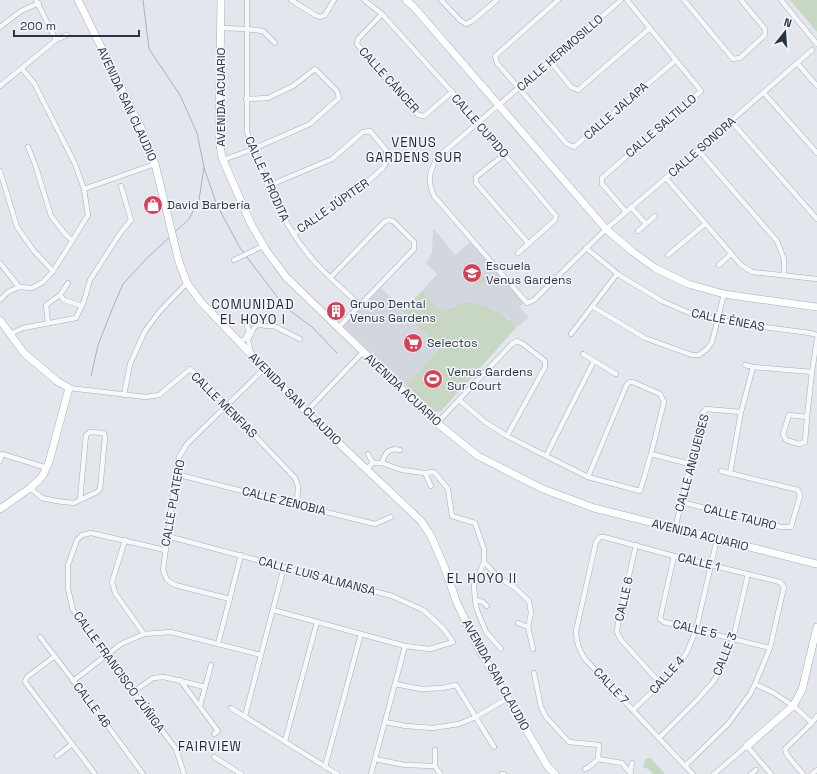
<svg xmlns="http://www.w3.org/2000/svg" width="817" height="774" font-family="'Space Grotesk',sans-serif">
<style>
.built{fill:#d1d6df}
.green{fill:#c8d7c4}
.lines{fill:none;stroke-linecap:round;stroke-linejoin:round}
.stream{stroke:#9cb4cf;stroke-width:1}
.street-casing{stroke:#a7aeb8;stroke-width:5.5}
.secondary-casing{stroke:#a7aeb8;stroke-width:8}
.street{stroke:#f7f8fa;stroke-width:4.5}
.secondary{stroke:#fff;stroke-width:7}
.labels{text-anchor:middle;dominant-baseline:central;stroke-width:3;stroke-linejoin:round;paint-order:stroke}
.street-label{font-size:12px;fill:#293447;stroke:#f4f6f9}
.poi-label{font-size:12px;fill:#293447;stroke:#f4f6f9;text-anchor:start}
.neighbourhood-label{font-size:13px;letter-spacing:1px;fill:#1b2538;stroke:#f4f6f9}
</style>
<rect width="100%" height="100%" fill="#e3e7ed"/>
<g class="built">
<polygon points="434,229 455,255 470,242 524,303 519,307 529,317 516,328 508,318 492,309 455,305 442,312 422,291 437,274 426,263 432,253 433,230"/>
<polygon points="381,288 440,348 406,385 343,326"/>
</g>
<g class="green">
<polygon points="790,0 817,0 817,32"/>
<polygon points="470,261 470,262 468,265 469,266 472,264 486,280 477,287 461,269"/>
<path d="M422,291L442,312C450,308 457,304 466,303C479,302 499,311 508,319C511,321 514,325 516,328L441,411L437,412L434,411L406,385L440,348L402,311Z"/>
<polygon points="648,758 651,758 665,774 653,774 650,770 643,767 645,760"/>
</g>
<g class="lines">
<g class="stream">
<polyline points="143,0 149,49 180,95 197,133 204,167 199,200 189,219 175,232"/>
<polyline points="204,168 217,205 239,246 244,253"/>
<polyline points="246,256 285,307 312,327 337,353"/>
<polyline points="91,376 98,345 111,312 123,284 149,256 170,237"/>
</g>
<defs>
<g id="street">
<polyline points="36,0 56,40"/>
<path d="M247,0V132C262,174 279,218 308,254C323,273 343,289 360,305"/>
<polyline points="291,0 315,15 320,17 325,15 334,0"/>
<polyline points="364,0 382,14 452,92 556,216 555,220 518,253"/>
<polyline points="441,0 460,20 466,24 472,21 497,0"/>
<polyline points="558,0 495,56 497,63 567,144 574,147 676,60"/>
<path d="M621,0L438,157C429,171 427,181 434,196L527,303L534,300L606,229L666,178L812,50"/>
<polyline points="684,0 733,59 740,58 765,35 765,29 741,0"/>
<polyline points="781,0 817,44"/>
<polyline points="382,14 358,39 357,44 409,106 418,115 424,116 452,92"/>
<polyline points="0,27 21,11 39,3"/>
<polyline points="221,28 247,29 263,31 275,43"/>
<polyline points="550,61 571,87 578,90 650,28"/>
<polyline points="798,64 817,86"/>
<polyline points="0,86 56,40 67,35"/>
<polyline points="764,93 817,153"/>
<polyline points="731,121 817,219"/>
<polyline points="28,147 36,167 51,216 65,234 72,240"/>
<polyline points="698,150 777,241 784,259 784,275"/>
<polyline points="505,154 476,177 476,183 529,244"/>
<polyline points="223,160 253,149 310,124 339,98 337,91 315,69 293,86 268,98 246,99"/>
<polyline points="0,171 17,227 34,251 53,271"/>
<polyline points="666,178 741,265 752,272 817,279"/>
<polyline points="268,186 332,159 363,132 370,131 386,150 387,161 383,168 354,194 293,234"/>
<polyline points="84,189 155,164"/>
<polyline points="631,207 646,224"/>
<polyline points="626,212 602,184 602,178 701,91 627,0"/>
<polyline points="638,231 655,216"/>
<polyline points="586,248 619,275 662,301 694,315 748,325 810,333 817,335"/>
<polyline points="668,255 705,224"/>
<polyline points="234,260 263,246"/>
<polyline points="0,263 19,287"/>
<polyline points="719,265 731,254"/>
<polyline points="331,277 383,223 388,220 393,221 414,242 414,249 338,328"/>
<polyline points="60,295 64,300 82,306"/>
<polyline points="0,300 8,292 19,287 32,288 43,282 53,271 64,254 88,215 84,189 75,164 34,83 22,69"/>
<polyline points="593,307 645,338 692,355 699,355 707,349 712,342 724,294"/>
<polyline points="48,323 46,305 60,295 68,283"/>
<polyline points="10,334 23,328 76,318 84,301 90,280 121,232 131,220 121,186"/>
<polyline points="571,334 617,274"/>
<polyline points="239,342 245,339 249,331 247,325"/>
<polyline points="251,353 248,340 254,328 258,324 266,326 274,326 300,339"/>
<polyline points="583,354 616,374"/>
<polyline points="745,365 753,367 812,372"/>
<polyline points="69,388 146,397 159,395 190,369 202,380 295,478 298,486 297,505"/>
<polyline points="124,395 130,364 145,331 160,311 187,283"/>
<polyline points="459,400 485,422 507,436 546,456 588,477 640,491 651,454 664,402 660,394 633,382 630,382 627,384 588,477"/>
<polyline points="306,412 363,352"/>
<polygon points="789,415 807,417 805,442 799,444 786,440 783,434"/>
<polyline points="807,417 812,372 817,339"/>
<polyline points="437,423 512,344 517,341 523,344 545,361 545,367 507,436"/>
<polyline points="368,454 373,463"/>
<polyline points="651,454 690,464"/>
<polyline points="546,456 594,361"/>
<polyline points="0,461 2,454 47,468"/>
<path d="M382,463C385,453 389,447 400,450"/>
<polyline points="366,469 373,463 382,463 402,470 425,473 431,486"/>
<polyline points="425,473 434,472 448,489 452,516 475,523 484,549 484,562 498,577 514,587 529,601 531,613 528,627"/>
<polyline points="730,473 741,412 753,367"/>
<polyline points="176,474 297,505 375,524 391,517"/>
<polyline points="30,488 42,498 56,501 74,503 97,492 100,489 101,479 105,437 104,433 90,432 86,435 80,500"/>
<polyline points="681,502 781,527 791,527 800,496 798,490 721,471"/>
<polyline points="675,529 702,414 706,409 741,412"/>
<polyline points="167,536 392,596 423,610 443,628 453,642 430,649 405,646 273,610"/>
<polyline points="125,540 112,582 115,593 144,634"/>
<polyline points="636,545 618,623 617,632 621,640 661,684"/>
<polyline points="165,550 91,533 82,535 77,540 68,565 68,589 73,610 106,656 176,749 184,774"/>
<polyline points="674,556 660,619 664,622 770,648"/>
<polyline points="484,562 474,585 475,600 477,610 486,632 501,649"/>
<polyline points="230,599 175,585 167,580 163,570 176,474 179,457 187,444 264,369"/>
<polyline points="475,600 483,602 487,606"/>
<polyline points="518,623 528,627 533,649"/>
<polyline points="40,637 99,714 143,774"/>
<polyline points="218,644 241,555"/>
<polyline points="55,656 27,677 25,682 95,774"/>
<polyline points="534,673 541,707 546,717 569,742 599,745 598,759"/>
<polyline points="180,680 218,731 214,734"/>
<polyline points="73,681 121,644 144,634 171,632 261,655"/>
<polyline points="395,684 421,689 443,688 456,685 494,747"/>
<polyline points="755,684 774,693 796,708 812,723"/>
<polyline points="133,692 153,678 164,677 205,687"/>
<polyline points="200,706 211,665"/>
<polyline points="231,708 337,774"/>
<polyline points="633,710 675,670 687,652 696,630 717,539"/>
<polyline points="245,716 284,567"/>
<polyline points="385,722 406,726 433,728 459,724 476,717 508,698"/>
<polyline points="659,738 697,700 713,682 723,665 733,639 748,574"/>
<polyline points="285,741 317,622"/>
<polyline points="435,750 435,766 440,774"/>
<polyline points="57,756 72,744"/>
<polyline points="214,757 241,774"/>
<polyline points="375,759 405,765 435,766"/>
<path d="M685,766L728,724L750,694L755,684L770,648L784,587L780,582L674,556L604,537H600L596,542L576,631C576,642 579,650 585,659L685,766L693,774"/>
<polyline points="325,767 361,634"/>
<polyline points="585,769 589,767 598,759 622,763 631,774"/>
<polyline points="371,774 405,646"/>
<polyline points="502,774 504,774"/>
<polyline points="630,774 632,763"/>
<polyline points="714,774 747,746 771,774"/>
<polyline points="751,774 756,770"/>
<polyline points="803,774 787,755 785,749 812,723 817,716"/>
<polyline points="812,774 817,770"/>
</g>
<g id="secondary">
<polyline points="78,0 141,128 155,164 179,262 187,283 200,301 306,412 421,521 431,536 444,566 457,603 478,647 548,767 555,774"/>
<polyline points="221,0 219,135 221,153 223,160 251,224 266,250 286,277 437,423 478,456 543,489 594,508 817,564"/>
<polyline points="406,0 413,6 606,229 633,252 655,268 688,284 724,294 758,299 817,307"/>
<polyline points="0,320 24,353 57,381 69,388 49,462 43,475 38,481 30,488 0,509"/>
<polyline points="747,746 793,706 802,690 817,627"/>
</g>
</defs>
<use href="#street" class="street-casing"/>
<use href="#secondary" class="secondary-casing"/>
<use href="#street" class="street"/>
<use href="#secondary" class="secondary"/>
</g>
<defs>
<symbol id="shop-disc" viewBox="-11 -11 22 22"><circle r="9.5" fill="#db3f55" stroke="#f4f6f9"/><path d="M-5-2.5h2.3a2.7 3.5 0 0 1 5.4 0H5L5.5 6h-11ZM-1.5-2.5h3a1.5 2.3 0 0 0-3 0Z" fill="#fff"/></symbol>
<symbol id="school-disc" viewBox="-11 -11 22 22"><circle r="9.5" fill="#db3f55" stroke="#f4f6f9"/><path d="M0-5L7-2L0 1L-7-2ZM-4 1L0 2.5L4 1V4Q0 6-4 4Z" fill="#fff"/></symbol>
<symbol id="building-disc" viewBox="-11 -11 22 22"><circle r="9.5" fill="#db3f55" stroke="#f4f6f9"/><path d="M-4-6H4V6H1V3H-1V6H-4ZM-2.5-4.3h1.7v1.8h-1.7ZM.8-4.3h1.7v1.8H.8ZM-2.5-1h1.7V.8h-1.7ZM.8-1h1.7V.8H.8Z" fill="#fff"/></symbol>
<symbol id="supermarket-disc" viewBox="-11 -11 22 22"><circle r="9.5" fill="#db3f55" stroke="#f4f6f9"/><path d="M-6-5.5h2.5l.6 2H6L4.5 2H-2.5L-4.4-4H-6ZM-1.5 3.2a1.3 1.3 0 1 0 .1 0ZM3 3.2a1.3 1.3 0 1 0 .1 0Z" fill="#fff"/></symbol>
<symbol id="stadium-disc" viewBox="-11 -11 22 22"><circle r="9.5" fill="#db3f55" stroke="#f4f6f9"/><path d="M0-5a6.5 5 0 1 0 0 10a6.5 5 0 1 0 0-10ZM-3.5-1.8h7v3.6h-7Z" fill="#fff"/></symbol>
</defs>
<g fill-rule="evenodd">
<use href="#shop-disc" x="142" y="194" width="22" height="22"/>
<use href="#school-disc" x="461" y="262" width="22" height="22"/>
<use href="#building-disc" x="325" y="300" width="22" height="22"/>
<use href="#supermarket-disc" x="402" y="332" width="22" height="22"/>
<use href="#stadium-disc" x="422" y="368" width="22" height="22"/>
</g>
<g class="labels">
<g class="street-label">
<text transform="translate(560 53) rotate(-41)">CALLE HERMOSILLO</text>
<text transform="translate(389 80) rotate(48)">CALLE CÁNCER</text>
<text transform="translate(221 97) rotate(-90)">AVENIDA ACUARIO</text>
<text transform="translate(127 104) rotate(65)">AVENIDA SAN CLAUDIO</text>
<text transform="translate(616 111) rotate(-41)">CALLE JALAPA</text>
<text transform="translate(480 126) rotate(49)">CALLE CUPIDO</text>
<text transform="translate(661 126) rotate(-41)">CALLE SALTILLO</text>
<text transform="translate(702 147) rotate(-41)">CALLE SONORA</text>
<text transform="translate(267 179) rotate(66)">CALLE AFRODITA</text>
<text transform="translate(333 206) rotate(-35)">CALLE JÚPITER</text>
<text transform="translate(728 320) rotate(11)">CALLE ÉNEAS</text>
<text transform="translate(403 390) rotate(43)">AVENIDA ACUARIO</text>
<text transform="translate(295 399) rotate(45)">AVENIDA SAN CLAUDIO</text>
<text transform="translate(224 405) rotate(45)">CALLE MENFIAS</text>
<text transform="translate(692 463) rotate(-75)">CALLE ANGUEISES</text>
<text transform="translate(284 501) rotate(14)">CALLE ZENOBIA</text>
<text transform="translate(173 503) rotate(-80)">CALLE PLATERO</text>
<text transform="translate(740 517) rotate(14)">CALLE TAURO</text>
<text transform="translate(700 535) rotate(14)">AVENIDA ACUARIO</text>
<text transform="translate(699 562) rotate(14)">CALLE 1</text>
<text transform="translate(317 576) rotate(15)">CALLE LUIS ALMANSA</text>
<text transform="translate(624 599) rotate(-77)">CALLE 6</text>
<text transform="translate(695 629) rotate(14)">CALLE 5</text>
<text transform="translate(725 654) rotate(-68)">CALLE 3</text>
<text transform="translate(119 672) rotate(54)">CALLE FRANCISCO ZÚÑIGA</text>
<text transform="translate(496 675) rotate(61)">AVENIDA SAN CLAUDIO</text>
<text transform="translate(667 675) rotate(-48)">CALLE 4</text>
<text transform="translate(611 686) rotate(47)">CALLE 7</text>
<text transform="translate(92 705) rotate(53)">CALLE 46</text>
</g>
<g class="poi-label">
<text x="167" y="205">David Barbería</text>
<text x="486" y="266">Escuela<tspan x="486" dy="14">Venus Gardens</tspan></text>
<text x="350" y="304">Grupo Dental<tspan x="350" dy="14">Venus Gardens</tspan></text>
<text x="427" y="343">Selectos</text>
<text x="447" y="372">Venus Gardens<tspan x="447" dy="14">Sur Court</tspan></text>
</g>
<g class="neighbourhood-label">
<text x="414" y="142">VENUS<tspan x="414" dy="15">GARDENS SUR</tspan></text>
<text x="253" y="304">COMUNIDAD<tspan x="253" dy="15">EL HOYO I</tspan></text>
<text x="482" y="578">EL HOYO II</text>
<text x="210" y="746">FAIRVIEW</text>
</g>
</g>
<g transform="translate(785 32) rotate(17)" stroke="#f4f6f9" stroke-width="3" paint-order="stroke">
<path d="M0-3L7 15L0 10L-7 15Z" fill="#293447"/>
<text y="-6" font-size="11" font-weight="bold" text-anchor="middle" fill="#293447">N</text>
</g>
<path d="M14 30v6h125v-6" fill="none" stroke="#293447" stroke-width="2"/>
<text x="20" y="30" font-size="12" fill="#293447" stroke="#f4f6f9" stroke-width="3" paint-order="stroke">200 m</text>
</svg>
